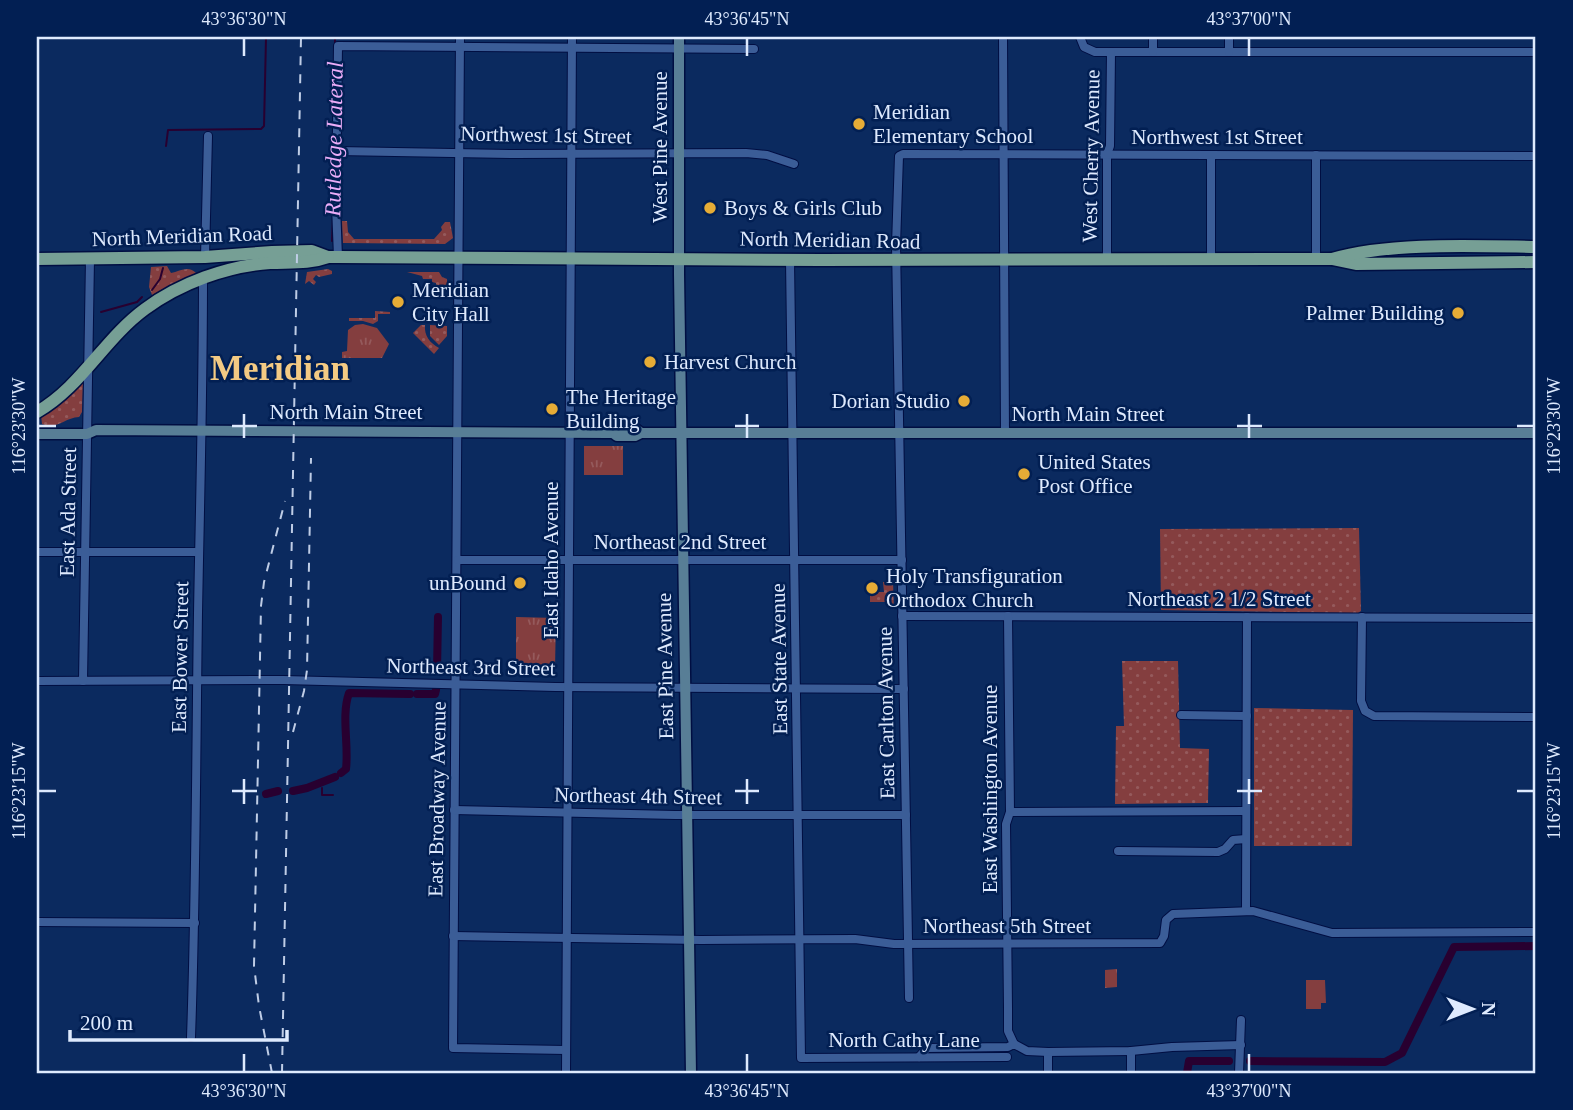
<svg xmlns="http://www.w3.org/2000/svg" width="1573" height="1110" font-family="'Times New Roman',serif">
<style>
.grass{fill:url(#grass-dots)}
.park{fill:url(#park-tufts)}
.pitch{fill:#843e3f}
.lines{fill:none;stroke-linecap:round;stroke-linejoin:round}
.stream{stroke:#280030;stroke-width:2}
.canal{stroke:#280030;stroke-width:8}
.street-casing{stroke:#000e42;stroke-width:10}
.secondary-casing{stroke:#000e42;stroke-width:13}
.primary-casing{stroke:#000e42;stroke-width:15}
.street{stroke:#3b5d97;stroke-width:8}
.secondary{stroke:#587e96;stroke-width:10}
.primary{stroke:#769f95;stroke-width:12}
.rail{stroke:#bfcde6;stroke-width:2;stroke-dasharray:9 9;stroke-linecap:butt}
.ticks{fill:none;stroke:#deeafe;stroke-width:2.5}
.poi-dot{fill:#e6ac36;stroke:#021f53;stroke-width:2.5}
.labels{text-anchor:middle;dominant-baseline:central;stroke-width:5;stroke-linejoin:round;paint-order:stroke}
.poi-label{font-size:21px;fill:#deeafe;stroke:#021f53;text-anchor:start}
.street-label{font-size:21px;fill:#deeafe;stroke:#021f53}
.water-label{font-size:23px;font-style:italic;fill:#ebadf8;stroke:#021f53}
.town-label{font-size:35px;font-weight:bold;fill:#f3ca83;stroke:#021f53}
.neatline{fill:none;stroke:#deeafe;stroke-width:2.5}
.ticks-label{font-size:18px;text-anchor:middle;fill:#deeafe}
</style>
<defs>
<pattern id="grass-dots" width="8" height="8" patternUnits="userSpaceOnUse" patternTransform="scale(1.75)"><rect width="8" height="8" fill="#843e3f"/><path d="M2 2h.1M6 6h.1" fill="none" stroke="#955a5c" stroke-width="1.8" stroke-linecap="round"/></pattern>
<pattern id="park-tufts" width="24" height="20" patternUnits="userSpaceOnUse" patternTransform="scale(1.75)"><rect width="24" height="20" fill="#843e3f"/><path d="M3 7l-1-3M5 7V3M7 7l1-3M15 17l-1-3M17 17v-4M19 17l1-3" fill="none" stroke="#955a5c"/></pattern>
</defs>
<rect width="100%" height="100%" fill="#0b2a5f"/>
<g class="grass">
<polygon points="342,221 347,221 348,232 354,239 434,239 442,230 441,227 445,222 450,222 453,238 445,244 343,243"/>
<path d="M167,266L171,273C180,271 189,265 196,273L152,295L149,287L151,267Z"/>
<polygon points="328,269 332,271 332,274 319,277 316,275 313,279 316,282 314,285 309,281 305,284 307,272"/>
<polygon points="407,272 439,272 442,277 447,279 447,288 436,288 436,283 432,282 432,279 423,279 422,276"/>
<polygon points="349,286 349,318 375,318 375,311 390,312 390,314 378,314 378,321 373,324 363,321 349,321"/>
<path d="M421,325H425C424,336 430,343 439,348L434,354L413,333Z"/>
<polygon points="430,325 447,326 447,336 439,345 430,336"/>
<path d="M83,382L82,412L79,417C64,418 57,430 42,424L41,415L58,405Z"/>
<polygon points="1359,528 1361,611 1358,613 1161,610 1160,529"/>
<polygon points="883,582 893,582 894,610 890,602 870,602 870,592 884,592"/>
<polygon points="1122,661 1178,661 1180,748 1209,749 1208,803 1115,804 1116,726 1124,726"/>
<polygon points="1254,708 1353,710 1352,846 1254,846"/>
</g>
<g class="park">
<polygon points="363,324 377,328 389,344 382,358 342,358 342,352 347,351 348,330 355,325"/>
<rect x="584" y="446" width="39" height="29"/>
<polygon points="516,617 556,618 555,668 516,667"/>
<polygon points="1117,969 1117,987 1105,988 1105,970"/>
</g>
<polygon class="pitch" points="1306,980 1325,980 1326,1003 1321,1003 1321,1009 1306,1009"/>
<g class="lines">
<g class="stream">
<polyline points="335,44 335,37"/>
<polyline points="166,146 168,130 261,129 264,126 266,38"/>
<polyline points="332,241 333,217"/>
<polyline points="152,290 160,279 163,268"/>
<polyline points="101,312 137,302 142,297"/>
<polyline points="322,788 322,795 333,795"/>
</g>
<g class="canal">
<polyline points="437,671 438,617"/>
<polyline points="417,694 435,694 436,690"/>
<path d="M341,773L346,769C349,744 341,716 349,693L410,694"/>
<polyline points="293,791 307,788 335,777"/>
<polyline points="266,794 278,791"/>
<polyline points="1250,1061 1385,1062 1402,1053 1454,947 1536,946"/>
<polyline points="1187,1073 1189,1061 1229,1061"/>
</g>
<defs>
<g id="street">
<polyline points="460,37 453,1048 566,1050"/>
<polyline points="1003,37 1005,433"/>
<polyline points="1080,37 1084,47 1095,52 1536,52"/>
<polyline points="1153,52 1153,37"/>
<polyline points="1229,52 1229,37"/>
<polyline points="337,151 515,154 746,153 767,155 794,164"/>
<polyline points="205,257 208,136"/>
<polyline points="338,257 336,205 338,46 754,49"/>
<polyline points="1316,259 1316,155"/>
<polyline points="790,260 801,1058 1007,1057"/>
<polyline points="1107,260 1107,154 1110,146 1111,52"/>
<polyline points="1211,260 1211,155"/>
<polyline points="37,552 199,552"/>
<polyline points="458,560 902,560"/>
<polyline points="902,616 1536,618"/>
<polyline points="1008,616 1010,812 1006,824 1008,1008 1008,1031 1014,1044"/>
<polyline points="1362,617 1361,701 1365,711 1374,716 1536,717"/>
<polyline points="37,681 284,680 555,687 904,689"/>
<polyline points="83,681 90,259"/>
<polyline points="1181,715 1247,716"/>
<polyline points="454,810 675,815 906,815"/>
<polyline points="1010,812 1246,811"/>
<polyline points="1118,851 1218,852 1225,849 1233,840 1246,839"/>
<polyline points="1246,911 1247,617"/>
<polyline points="37,922 195,923"/>
<polyline points="453,936 701,940 855,939 894,944 1160,943 1164,936 1166,920 1173,914 1253,911 1332,933 1536,932"/>
<polyline points="909,998 896,245 899,156 903,154 1536,156"/>
<path d="M191,1037C196,896 196,754 198,613C200,501 203,390 203,278"/>
<polyline points="1131,1051 1131,1073"/>
<polyline points="1048,1052 1048,1073"/>
<polyline points="919,1057 927,1048 1008,1047 1014,1044 1027,1051 1048,1052 1131,1051 1172,1047 1241,1045"/>
<polyline points="566,1073 572,37"/>
<polyline points="1239,1073 1241,1020"/>
</g>
<g id="secondary">
<polyline points="679,37 679,274 691,1073"/>
<polyline points="613,433 617,429 636,429 641,433"/>
<polyline points="37,434 87,434 96,430 608,433 613,433 617,436 635,436 641,433 1536,433"/>
</g>
<g id="primary">
<polyline points="37,259 205,257 272,252 312,251 328,257 338,257 821,260 1332,259 1356,264 1536,262"/>
<path d="M1332,259C1388,242 1477,246 1536,247"/>
<path d="M37,412C81,387 104,339 145,309C180,283 227,266 270,263C290,262 309,264 328,257"/>
</g>
</defs>
<use href="#street" class="street-casing"/>
<use href="#secondary" class="secondary-casing"/>
<use href="#primary" class="primary-casing"/>
<use href="#street" class="street"/>
<use href="#secondary" class="secondary"/>
<use href="#primary" class="primary"/>
<g class="rail">
<polyline points="293,732 304,691 307,670 311,458"/>
<polyline points="272,1073 259,1006 254,966 261,606 264,582 285,501"/>
<polyline points="282,1073 301,37"/>
</g>
</g>
<path class="ticks" d="M244,38V56M747,38V56M1249,38V56M244,414V438M747,414V438M1249,414V438M38,426H56M232,426H257M735,426H759M1237,426H1262M1517,426H1534M244,779V804M747,779V804M1249,779V804M38,791H56M232,791H257M735,791H759M1237,791H1262M1517,791H1534M244,1054V1072M747,1054V1072M1249,1054V1072"/>
<g class="poi-dot">
<circle cx="859" cy="124" r="7"/>
<circle cx="710" cy="208" r="7"/>
<circle cx="398" cy="302" r="7"/>
<circle cx="1458" cy="313" r="7"/>
<circle cx="650" cy="362" r="7"/>
<circle cx="964" cy="401" r="7"/>
<circle cx="552" cy="409" r="7"/>
<circle cx="1024" cy="474" r="7"/>
<circle cx="520" cy="583" r="7"/>
<circle cx="872" cy="588" r="7"/>
</g>
<g class="labels">
<g class="poi-label">
<text x="873" y="112">Meridian<tspan x="873" dy="24">Elementary School</tspan></text>
<text x="724" y="208">Boys &amp; Girls Club</text>
<text x="412" y="290">Meridian<tspan x="412" dy="24">City Hall</tspan></text>
<text x="1444" y="313" text-anchor="end">Palmer Building</text>
<text x="664" y="362">Harvest Church</text>
<text x="566" y="397">The Heritage<tspan x="566" dy="24">Building</tspan></text>
<text x="950" y="401" text-anchor="end">Dorian Studio</text>
<text x="1038" y="462">United States<tspan x="1038" dy="24">Post Office</tspan></text>
<text x="886" y="576">Holy Transfiguration<tspan x="886" dy="24">Orthodox Church</tspan></text>
<text x="506" y="583" text-anchor="end">unBound</text>
</g>
<g class="street-label">
<text transform="translate(546 135) rotate(1)">Northwest 1st Street</text>
<text x="1217" y="137">Northwest 1st Street</text>
<text transform="translate(660 147) rotate(-90)">West Pine Avenue</text>
<text transform="translate(1091 156) rotate(-89)">West Cherry Avenue</text>
<text transform="translate(182 236) rotate(-2)">North Meridian Road</text>
<text transform="translate(830 240) rotate(1)">North Meridian Road</text>
<text x="346" y="412">North Main Street</text>
<text x="1088" y="414">North Main Street</text>
<text transform="translate(68 512) rotate(-89)">East Ada Street</text>
<text x="680" y="542">Northeast 2nd Street</text>
<text transform="translate(551 560) rotate(-90)">East Idaho Avenue</text>
<text x="1219" y="599">Northeast 2 1/2 Street</text>
<text transform="translate(180 657) rotate(-89)">East Bower Street</text>
<text transform="translate(779 659) rotate(-91)">East State Avenue</text>
<text transform="translate(665 666) rotate(-91)">East Pine Avenue</text>
<text transform="translate(471 667) rotate(1)">Northeast 3rd Street</text>
<text transform="translate(886 713) rotate(-91)">East Carlton Avenue</text>
<text transform="translate(990 789) rotate(-90)">East Washington Avenue</text>
<text transform="translate(638 796) rotate(1)">Northeast 4th Street</text>
<text transform="translate(437 799) rotate(-89)">East Broadway Avenue</text>
<text x="1007" y="926">Northeast 5th Street</text>
<text x="904" y="1040">North Cathy Lane</text>
</g>
<g class="water-label">
<text transform="translate(334 139) rotate(-89)">Rutledge Lateral</text>
</g>
<g class="town-label">
<text x="280" y="368">Meridian</text>
</g>
</g>
<rect width="1573" height="1110" fill="none" stroke="#021f53" stroke-width="77"/>
<g transform="translate(1472 1009) rotate(90)" stroke="#021f53" stroke-width="5" paint-order="stroke">
<path d="M0-5L12 26L0 18L-12 26Z" fill="#deeafe"/>
<text y="-10" font-size="19" font-weight="bold" text-anchor="middle" fill="#deeafe">N</text>
</g>
<path d="M70 1030v10h217v-10" fill="none" stroke="#deeafe" stroke-width="3.5"/>
<text x="80" y="1030" font-size="21" fill="#deeafe" stroke="#021f53" stroke-width="5" paint-order="stroke">200 m</text>
<rect x="38" y="38" width="1496" height="1034" class="neatline"/>
<g class="ticks-label">
<text x="244" y="25">43°36'30"N</text>
<text x="747" y="25">43°36'45"N</text>
<text x="1249" y="25">43°37'00"N</text>
<text transform="translate(1554 426) rotate(-90)" y="6">116°23'30"W</text>
<text transform="translate(19 426) rotate(-90)" y="6">116°23'30"W</text>
<text transform="translate(1554 791) rotate(-90)" y="6">116°23'15"W</text>
<text transform="translate(19 791) rotate(-90)" y="6">116°23'15"W</text>
<text x="244" y="1097">43°36'30"N</text>
<text x="747" y="1097">43°36'45"N</text>
<text x="1249" y="1097">43°37'00"N</text>
</g>
</svg>
